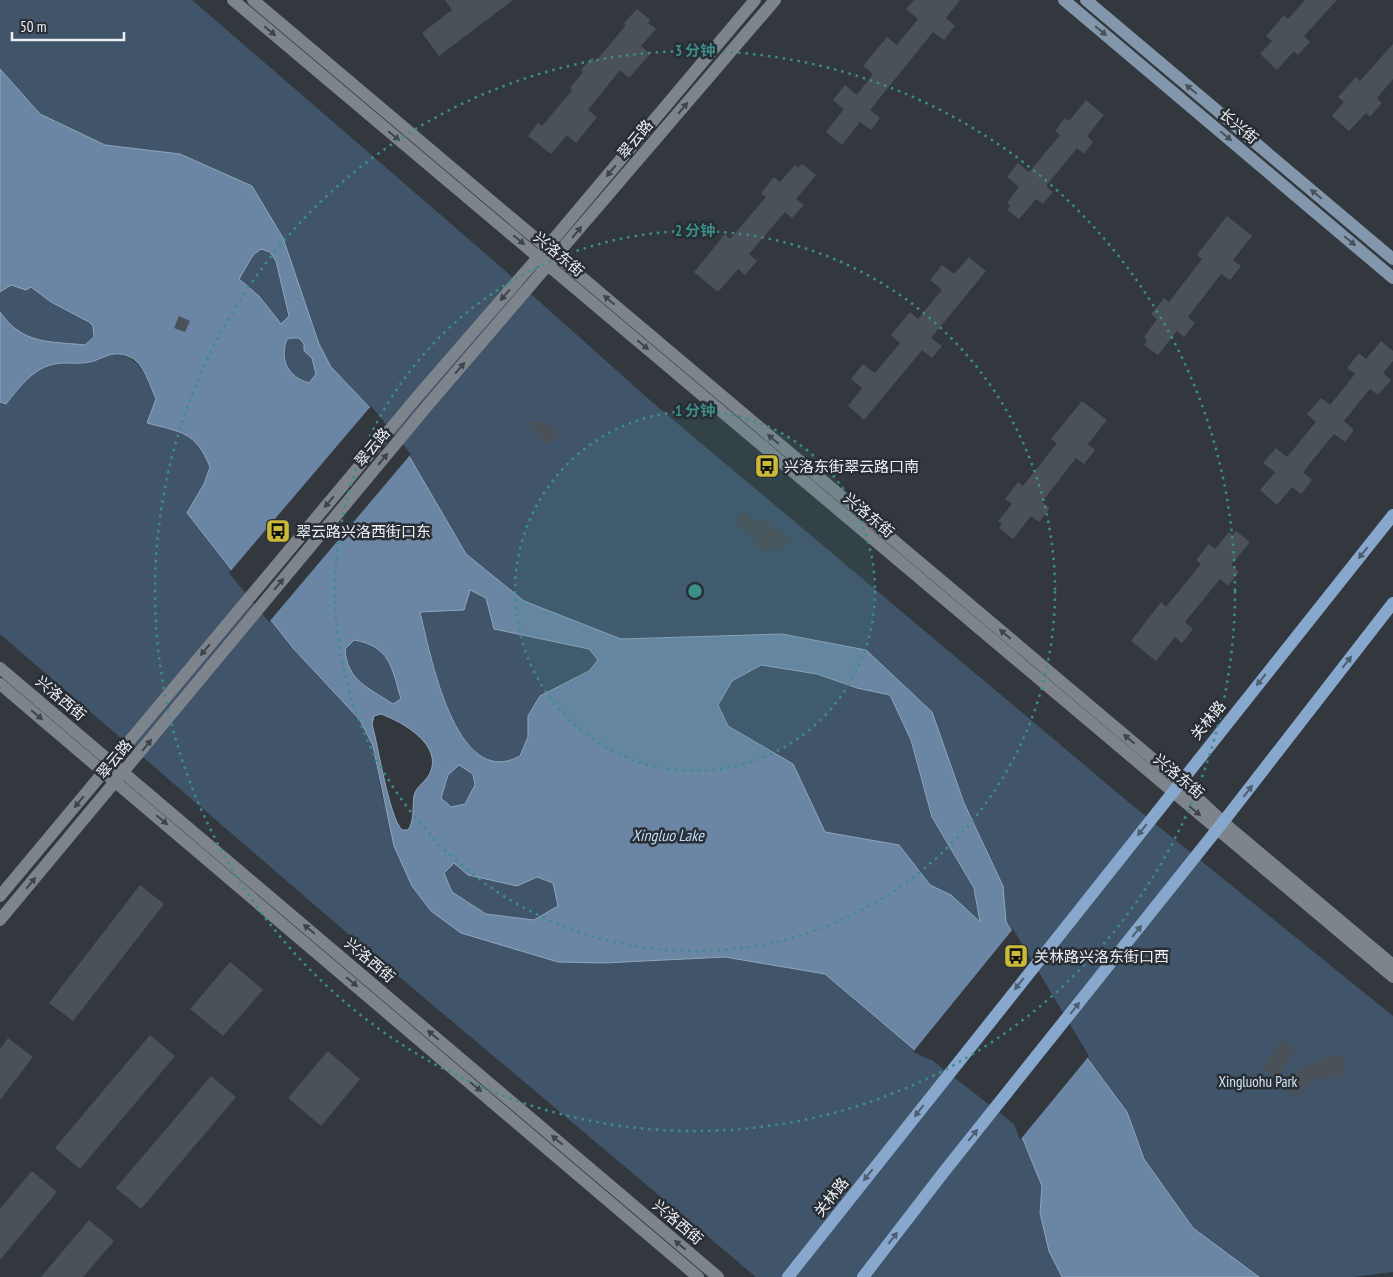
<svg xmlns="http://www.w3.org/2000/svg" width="1393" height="1277" font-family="'PT Sans Narrow','Noto Sans SC',sans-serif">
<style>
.green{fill:#41556a}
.water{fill:#6a86a4;stroke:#91a6bc;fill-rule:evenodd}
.pier{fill:#32383e}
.building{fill:#4a5158}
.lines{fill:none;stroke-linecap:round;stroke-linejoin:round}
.tertiary{stroke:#7e848c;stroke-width:12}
.secondary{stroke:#8296ac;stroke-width:12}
.primary{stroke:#87a7cc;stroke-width:12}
.oneway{fill:#3e444a}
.oneway2{fill:#48525e}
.oneway3{fill:#4e5e71}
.ring{fill:none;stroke:#3b8e89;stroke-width:2.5;stroke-dasharray:2.5 5}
.labels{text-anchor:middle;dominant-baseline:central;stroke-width:5;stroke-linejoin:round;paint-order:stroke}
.street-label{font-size:15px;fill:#ecf0f4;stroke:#282e34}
.poi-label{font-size:15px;fill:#ecf0f4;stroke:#282e34;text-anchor:start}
.park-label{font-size:15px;fill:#d4e6fb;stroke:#282e34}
.water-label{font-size:16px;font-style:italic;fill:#c1dcfb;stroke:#282e34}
.centre{fill:#3b8e89;stroke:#282e34;stroke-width:2.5}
.ring-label{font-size:15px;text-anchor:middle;font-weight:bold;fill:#3b8e89;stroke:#282e34;stroke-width:5;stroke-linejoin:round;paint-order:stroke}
</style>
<rect width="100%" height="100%" fill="#32383e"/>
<g class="green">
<polygon points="0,0 192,0 494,261 652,402 1132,805 1393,1016 1393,1272 1353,1277 1259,1277 1193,1228 1144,1159 1127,1112 1087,1058 1006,922 1003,886 964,803 932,712 782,634 621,639 524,602 466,554 409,456 370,408 331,367 319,344 283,238 180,154 105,145 40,114 0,69"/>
<polygon points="261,249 270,252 276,261 289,316 281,324 259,296 239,279 253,255"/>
<path d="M11,285L31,287L51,302L89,322L93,326L94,337L85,345C61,343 6,343 0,311C0,305 0,298 0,292Z"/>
<path d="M292,338H299L304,344V351L312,358L316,374L309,383C287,377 279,361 287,339Z"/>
<path d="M116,353C144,361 144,374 156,399L147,423C180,432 196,433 210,467L204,484L187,514L293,648L360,720L373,746L382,797L412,886L604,963L725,957L825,974L894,1033L934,1059L1016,1122L1042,1186L1040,1213L1049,1251L1062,1277H756L346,932L0,634V402L6,404L28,376L55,363L93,362L103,355Z"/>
<path d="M470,589L486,598L494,629L589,649L598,660L589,671L540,696L528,716V737L520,757C455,791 430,652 420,612L464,610Z"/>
<path d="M354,640C390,646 393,668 402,699L393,704C369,688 347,681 345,649Z"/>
<polygon points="761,665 817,674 856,688 890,695 911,740 932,818 974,888 980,923 951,895 930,885 899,845 825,832 793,764 728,726 718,705 732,681"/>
<polygon points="459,764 473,774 475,785 465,804 451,807 441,798 448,775"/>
<polygon points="454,863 536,877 553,883 558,906 534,920 486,914 452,892 444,873"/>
</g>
<path class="water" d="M0,69L40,114L105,145L180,154L252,186L283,238L319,344L331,367L370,408L409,456L466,554L524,601L621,639L782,634L866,650L932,712L964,803L1003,886L1006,922L1087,1058L1127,1112L1144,1159L1193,1228L1259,1277H1062L1049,1251L1040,1213L1042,1186L1016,1122L947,1068L916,1051L825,974L725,957L604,963L558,962L461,933L431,911L412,886L394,846L373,746L360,720L293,648L187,513L204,484L210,467C196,432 181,432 147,423L156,399C150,386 144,363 130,357C115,350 107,356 94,361C85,364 72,363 63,363C36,364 21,385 6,404L0,402V312C23,345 49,341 85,345L94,337L93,326L89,322L51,302L31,287L26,290L11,285L0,292ZM261,249L270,252L276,261L289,316L281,324L259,296L239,279L253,255ZM292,338H299L304,344V351L312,358L316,374L309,383C288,377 279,360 287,339ZM470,590L486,598L494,629L589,649L598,660L589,671L540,696L528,716V737L520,756C455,792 430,652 420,612L464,610ZM354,640C390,646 392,668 401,699L393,704C369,688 347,681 345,649ZM761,665L817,674L857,688L890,695L911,740L932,817L974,888L980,922L951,895L930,885L899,845L825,832L793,764L728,726L718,705L732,681ZM381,714C403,722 443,745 430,773C426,782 416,786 414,796C412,807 415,820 408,830H402C389,817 378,745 372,724L374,716ZM459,765L473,774L475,785L465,804L451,807L441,798L448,775ZM454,863L468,875L517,886L537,877L553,883L558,906L534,920L486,914L452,892L444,873Z"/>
<g class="pier">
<polygon points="371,406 411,454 269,622 229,573"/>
<polygon points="1013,929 1089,1056 1020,1140 1014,1124 933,1061 913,1052"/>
</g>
<g class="building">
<polygon points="445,0 513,0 439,56 422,33 452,10"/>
<polygon points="914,0 960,0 946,18 955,26 944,40 933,32 870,110 880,118 871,130 860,122 842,145 826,132 844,109 833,100 845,85 857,95 873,74 863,66 887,37 897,45 918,19 906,9"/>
<polygon points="1305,0 1337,0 1304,36 1310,42 1298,55 1294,51 1277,70 1260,54 1272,41 1266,36 1284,15 1288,19"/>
<polygon points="637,9 650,20 648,23 656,29 641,46 650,54 629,78 620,70 588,110 597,117 576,143 567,135 551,154 528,136 538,123 542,126 572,90 570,88 583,72 581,70 592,57 596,61 626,25 624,23"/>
<polygon points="1393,44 1393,79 1377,98 1382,103 1370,117 1366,113 1349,131 1332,116 1344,102 1338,97 1356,77 1360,81"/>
<polygon points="1086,100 1104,115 1087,136 1093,142 1084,154 1077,148 1046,186 1053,192 1043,204 1036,199 1019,219 1007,210 1010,206 1007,203 1019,187 1007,177 1018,163 1029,172 1060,135 1055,131 1065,118 1069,121"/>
<polygon points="802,164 816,175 796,199 804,205 792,218 785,212 749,254 757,261 745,275 738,269 718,292 694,272 725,234 730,239 766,197 761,193 774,177 780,182 795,165 798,168"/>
<polygon points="1227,216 1252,236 1233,260 1241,266 1230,280 1221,274 1188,317 1195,323 1184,337 1177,331 1158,355 1144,345 1147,340 1144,337 1157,319 1151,314 1164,298 1169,302 1202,259 1197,255"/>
<polygon points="969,257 986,271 931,338 942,346 932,358 922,350 864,420 848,406 862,388 851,379 863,364 875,373 900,343 891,335 910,312 918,319 942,290 930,280 942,265 954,274"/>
<polygon points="179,316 190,321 185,332 174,328"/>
<polygon points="1381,341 1393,351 1393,361 1383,373 1391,380 1378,395 1370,389 1344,421 1354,430 1345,442 1334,434 1303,472 1312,480 1301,494 1292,487 1277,505 1260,490 1275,472 1263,463 1276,448 1287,457 1316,422 1307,414 1321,398 1330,405 1355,374 1347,368 1359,353 1366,359"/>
<polygon points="1082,401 1107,420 1088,444 1095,450 1084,464 1076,458 1042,502 1050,508 1039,522 1031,516 1013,539 999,528 1002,524 998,521 1012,504 1005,499 1018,482 1023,486 1057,443 1051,439"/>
<polygon points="539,421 549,423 560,435 545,444 529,423"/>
<polygon points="744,510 758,523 762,518 790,539 779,551 773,546 766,554 753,543 756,540 734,521"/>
<polygon points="1236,531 1250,542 1231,565 1239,572 1228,586 1220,579 1185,622 1193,629 1182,643 1175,637 1156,661 1131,641 1161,602 1166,607 1201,564 1196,560 1209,544 1215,549 1229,532 1233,535"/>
<polygon points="140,885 164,904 73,1021 49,1003"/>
<polygon points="230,962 263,990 223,1036 190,1009"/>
<polygon points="150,1035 175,1056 80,1169 55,1148"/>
<polygon points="8,1038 33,1057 0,1100 0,1049"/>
<polygon points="1281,1040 1296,1049 1277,1078 1263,1069"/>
<polygon points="328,1051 360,1079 321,1126 288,1098"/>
<polygon points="1330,1056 1345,1056 1343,1076 1317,1079 1309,1084 1297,1098 1286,1090 1289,1085 1279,1079"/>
<polygon points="211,1076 236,1097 141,1209 116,1188"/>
<polygon points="32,1171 57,1192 0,1260 0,1209"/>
<polygon points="89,1220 114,1241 83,1277 41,1277"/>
</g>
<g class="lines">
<g class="tertiary">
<polyline points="233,0 1393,977"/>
<polyline points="253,0 1179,781 1223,822 1393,965"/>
<polyline points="0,668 718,1277"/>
<polyline points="0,684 698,1277"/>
<polyline points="0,896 417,397 547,247 755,0"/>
<polyline points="0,920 428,405 775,0"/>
</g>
<g class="secondary">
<polyline points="1064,0 1393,278"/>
<polyline points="1086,0 1393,259"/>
</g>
<g class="primary">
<polyline points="788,1277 1393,515"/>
<polyline points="863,1277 943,1173 1223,822 1393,603"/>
</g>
</g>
<defs><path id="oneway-solid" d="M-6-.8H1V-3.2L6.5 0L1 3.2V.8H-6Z" transform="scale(1.25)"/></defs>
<g class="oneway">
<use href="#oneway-solid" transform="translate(270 31) rotate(40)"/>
<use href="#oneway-solid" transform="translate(683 108) rotate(-50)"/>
<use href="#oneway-solid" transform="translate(394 136) rotate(40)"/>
<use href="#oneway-solid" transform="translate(611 171) rotate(130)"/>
<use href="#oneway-solid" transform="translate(577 232) rotate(-50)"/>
<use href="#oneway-solid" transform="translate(519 240) rotate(40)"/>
<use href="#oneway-solid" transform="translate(505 295) rotate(131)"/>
<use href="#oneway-solid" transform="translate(609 300) rotate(-140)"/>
<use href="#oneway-solid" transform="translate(643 345) rotate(40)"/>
<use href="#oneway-solid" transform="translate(460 368) rotate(-49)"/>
<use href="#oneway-solid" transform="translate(773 439) rotate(-140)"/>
<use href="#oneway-solid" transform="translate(383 459) rotate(-50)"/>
<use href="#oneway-solid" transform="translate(329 502) rotate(130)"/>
<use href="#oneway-solid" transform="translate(279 584) rotate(-50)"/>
<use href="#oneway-solid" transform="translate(1005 634) rotate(-140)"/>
<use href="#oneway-solid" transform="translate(205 650) rotate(130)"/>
<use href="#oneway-solid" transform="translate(37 715) rotate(40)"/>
<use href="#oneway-solid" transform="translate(1129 739) rotate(-140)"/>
<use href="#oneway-solid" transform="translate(147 745) rotate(-51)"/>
<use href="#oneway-solid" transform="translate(79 802) rotate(130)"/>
<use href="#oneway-solid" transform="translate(1195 811) rotate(40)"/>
<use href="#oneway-solid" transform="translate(162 820) rotate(40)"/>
<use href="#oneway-solid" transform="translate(31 883) rotate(-50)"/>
<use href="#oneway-solid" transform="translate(309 929) rotate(-140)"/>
<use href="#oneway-solid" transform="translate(352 982) rotate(40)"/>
<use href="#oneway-solid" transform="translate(433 1035) rotate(-140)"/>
<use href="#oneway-solid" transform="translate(476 1087) rotate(40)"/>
<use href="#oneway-solid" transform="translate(557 1140) rotate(-140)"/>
<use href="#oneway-solid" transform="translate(680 1245) rotate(-140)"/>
</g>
<g class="oneway2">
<use href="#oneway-solid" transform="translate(1101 31) rotate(40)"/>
<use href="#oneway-solid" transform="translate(1191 89) rotate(-140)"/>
<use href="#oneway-solid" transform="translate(1226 136) rotate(40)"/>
<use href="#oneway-solid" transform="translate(1316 194) rotate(-140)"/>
<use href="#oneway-solid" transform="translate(1350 241) rotate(40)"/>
</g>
<g class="oneway3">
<use href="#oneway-solid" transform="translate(1363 553) rotate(129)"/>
<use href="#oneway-solid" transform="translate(1347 662) rotate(-52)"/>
<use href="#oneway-solid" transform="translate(1261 680) rotate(129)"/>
<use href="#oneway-solid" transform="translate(1248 791) rotate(-52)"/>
<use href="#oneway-solid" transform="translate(1142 830) rotate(129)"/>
<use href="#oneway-solid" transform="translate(1137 931) rotate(-51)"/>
<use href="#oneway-solid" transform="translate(1019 984) rotate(128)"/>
<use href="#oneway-solid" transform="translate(1075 1008) rotate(-51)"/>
<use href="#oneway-solid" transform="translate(919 1111) rotate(128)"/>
<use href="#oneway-solid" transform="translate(973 1135) rotate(-51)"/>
<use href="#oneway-solid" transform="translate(868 1175) rotate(128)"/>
<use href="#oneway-solid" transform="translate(893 1238) rotate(-52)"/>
</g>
<circle cx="695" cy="591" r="180" fill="#3b8e89" fill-opacity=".12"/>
<g class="ring">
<circle cx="695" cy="591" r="180"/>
<circle cx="695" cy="591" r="360"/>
<circle cx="695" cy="591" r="540"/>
</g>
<defs>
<symbol id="bus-square" viewBox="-11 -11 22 22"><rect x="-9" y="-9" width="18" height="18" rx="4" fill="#cbb939" stroke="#282e34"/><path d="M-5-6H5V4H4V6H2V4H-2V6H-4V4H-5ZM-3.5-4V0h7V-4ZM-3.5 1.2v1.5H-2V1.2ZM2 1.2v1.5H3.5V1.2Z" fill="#111"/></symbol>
</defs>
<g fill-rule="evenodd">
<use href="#bus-square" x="753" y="452" width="28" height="28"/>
<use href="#bus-square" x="264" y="517" width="28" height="28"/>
<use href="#bus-square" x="1002" y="942" width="28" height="28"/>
</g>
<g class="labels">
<g class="street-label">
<text transform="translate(1239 126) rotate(40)">长兴街</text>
<text transform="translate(635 139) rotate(-50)">翠云路</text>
<text transform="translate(559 254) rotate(40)">兴洛东街</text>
<text transform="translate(372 447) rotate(-50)">翠云路</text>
<text transform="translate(869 515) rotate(40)">兴洛东街</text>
<text transform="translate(61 698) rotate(40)">兴洛西街</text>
<text transform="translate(1208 720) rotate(-51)">关林路</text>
<text transform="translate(114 759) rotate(-50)">翠云路</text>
<text transform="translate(1179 776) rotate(40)">兴洛东街</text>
<text transform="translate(370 960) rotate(40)">兴洛西街</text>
<text transform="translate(831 1197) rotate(-52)">关林路</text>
<text transform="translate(678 1222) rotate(40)">兴洛西街</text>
</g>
<g class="poi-label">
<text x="784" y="466">兴洛东街翠云路口南</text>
<text x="296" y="531">翠云路兴洛西街口东</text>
<text x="1034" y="956">关林路兴洛东街口西</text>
</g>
<g class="park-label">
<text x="1258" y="1081">Xingluohu Park</text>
</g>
<g class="water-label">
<text x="668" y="835">Xingluo Lake</text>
</g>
</g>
<circle cx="695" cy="591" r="8" class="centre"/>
<g class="ring-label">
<text x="695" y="56">3 分钟</text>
<text x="695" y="236">2 分钟</text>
<text x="695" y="416">1 分钟</text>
</g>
<path d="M12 32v8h112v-8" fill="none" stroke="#ecf0f4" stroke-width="2.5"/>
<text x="20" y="32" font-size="15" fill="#ecf0f4" stroke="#282e34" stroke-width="4" paint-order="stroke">50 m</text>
</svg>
